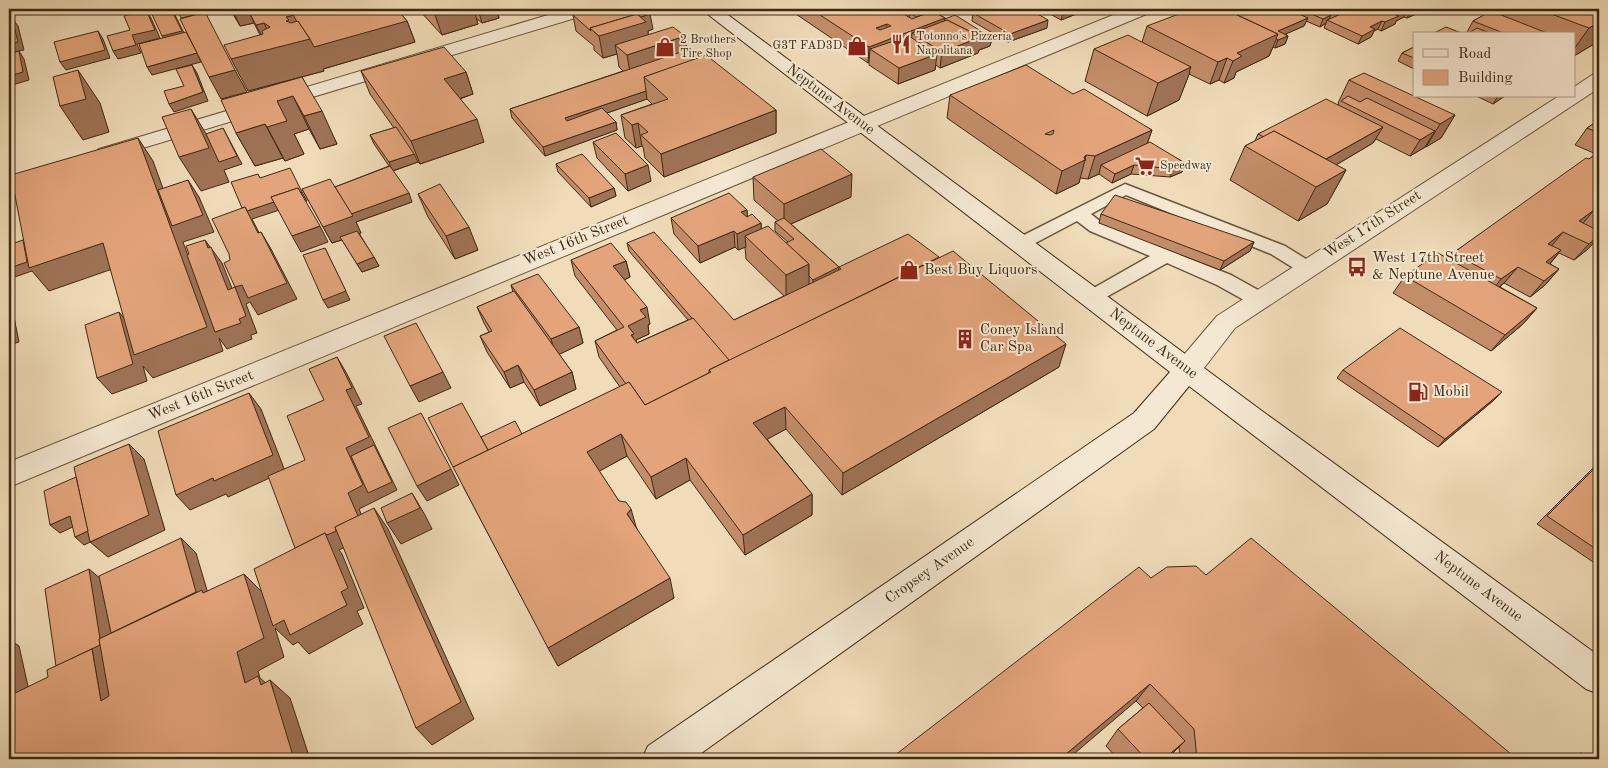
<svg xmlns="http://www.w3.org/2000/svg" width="1608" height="768" font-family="'Old Standard TT',serif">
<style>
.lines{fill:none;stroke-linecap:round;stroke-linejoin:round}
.service-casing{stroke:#6b563b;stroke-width:3}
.minor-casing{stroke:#6b563b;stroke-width:2}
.secondary-casing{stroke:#3f2911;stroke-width:2}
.service{fill:#f5e8d2;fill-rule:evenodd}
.minor{fill:#f5e8d2;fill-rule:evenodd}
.secondary{fill:#f5e8d2;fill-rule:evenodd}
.wall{fill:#c38d6a;stroke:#3f2911}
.shaded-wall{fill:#9f7356;stroke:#3f2911}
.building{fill:#e3a47b;stroke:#3f2911;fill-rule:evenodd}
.labels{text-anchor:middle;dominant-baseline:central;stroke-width:4;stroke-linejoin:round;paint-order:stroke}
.far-poi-label{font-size:12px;fill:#3f2911;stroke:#f5e8d2;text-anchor:start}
.street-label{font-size:15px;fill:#3f2911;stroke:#f5e8d2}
.poi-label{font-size:15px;fill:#3f2911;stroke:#f5e8d2;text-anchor:start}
</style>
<rect width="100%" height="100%" fill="#f0dcb9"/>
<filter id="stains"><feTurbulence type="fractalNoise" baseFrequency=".004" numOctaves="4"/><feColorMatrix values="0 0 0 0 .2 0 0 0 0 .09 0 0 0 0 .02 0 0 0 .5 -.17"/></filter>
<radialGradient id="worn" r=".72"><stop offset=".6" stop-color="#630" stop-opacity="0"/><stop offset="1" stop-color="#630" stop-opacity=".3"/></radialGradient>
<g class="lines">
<defs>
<polygon id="service" points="1125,184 1285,246 1314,264 1316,268 1314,272 1307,274 1300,272 1271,254 1126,195 1091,214 1102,223 1164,248 1172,246 1179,248 1181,252 1180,255 1231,275 1267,295 1270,300 1267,305 1260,307 1253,305 1217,285 1167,263 1092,305 1085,303 1082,298 1085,293 1150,256 1090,231 1077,221 1026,248 1014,248 1011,244 1014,240"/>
<g id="minor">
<polygon points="568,9 595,9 592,13 113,157 106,159 99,157 95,153 99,149"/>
<polygon points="1128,9 1152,9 1149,13 9,487 9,462"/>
<polygon points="1599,73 1599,88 1235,328 1197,377 1187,380 1177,377 1173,370 1177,363 1217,316 1559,96 1574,96 1574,87 1592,75"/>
</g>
<polygon id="secondary" points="701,9 720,9 1262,411 1599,656 1599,694 1586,689 1189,386 1154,429 693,759 642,759 648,746 1134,413 1170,372"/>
</defs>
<use href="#service" class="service-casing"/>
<use href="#minor" class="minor-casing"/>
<use href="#secondary" class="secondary-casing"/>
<use href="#service" class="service"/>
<use href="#minor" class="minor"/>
<use href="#secondary" class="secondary"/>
</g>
<g class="wall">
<polygon points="230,9 397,9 407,21 415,42 323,69 324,71 248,91 260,35 254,23 240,26"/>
<polygon points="418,9 497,9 499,18 482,23 476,18 478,24 442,35"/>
<polygon points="790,9 939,9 938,14 945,18 992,38 990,46 979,50 978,53 940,68 936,65 935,70 898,84 869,65 869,62 868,63 790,10"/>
<polygon points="1041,9 1089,9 1061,20"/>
<polygon points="1289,9 1294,12 1296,9 1324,9 1328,13 1330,10 1332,9 1427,9 1407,18 1404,17 1396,21 1395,24 1381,31 1378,29 1374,31 1371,37 1358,44 1324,28 1326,23 1320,27 1306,21 1304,26 1285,34 1288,36 1285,44 1275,48 1273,47 1269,56 1236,72 1234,78 1224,83 1219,80 1210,84 1189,74 1179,100 1147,116 1085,81 1094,49 1142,42 1147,26 1229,11"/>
<polygon points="1491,9 1599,9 1599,41 1574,56 1574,34 1466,34 1473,21 1490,12"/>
<polygon points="973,13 1047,28 1008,42 972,21"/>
<polygon points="573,15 653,29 648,31 648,35 685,36 687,50 697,59 776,110 776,133 664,177 645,158 643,147 642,146 636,148 625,138 621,115 652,104 647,99 607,113 616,122 617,130 545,156 512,118 510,109 623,71 619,67 617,54 603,58 594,50 594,46 576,31"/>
<polygon points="1414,47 1414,69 1398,61 1402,53"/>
<polygon points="361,71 466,72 473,94 460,99 484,142 420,164 417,161 418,162 393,171 412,202 356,222 361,233 359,233 379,266 362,272 342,240 332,243 302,189 335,187 389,166 374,144 370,135 394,128 370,94"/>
<polygon points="302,77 337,144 320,149 309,129 294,134 304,154 285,161 283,158 255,166 236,133"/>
<polygon points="1349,80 1455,115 1441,138 1410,156 1376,139 1373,143 1336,165 1346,170 1327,204 1298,221 1230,180 1245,146 1255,141 1258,134 1338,105 1339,104 1338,103"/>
<polygon points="1073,94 1152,130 1147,144 1185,163 1182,172 1170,177 1131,174 1112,183 1099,174 1088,179 1080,178 1079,183 1056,194 947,118 950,95"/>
<polygon points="1476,96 1505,96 1493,104"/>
<polygon points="1599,120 1599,237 1588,249 1574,260 1559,253 1550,264 1559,269 1545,285 1530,297 1504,283 1500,287 1537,308 1523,324 1491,351 1393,293 1405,276 1449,259 1453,253 1596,154 1575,145 1587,128"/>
<polygon points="593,142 651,181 628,191 597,158"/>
<polygon points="556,164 614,188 616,196 591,207 558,172"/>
<polygon points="753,177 851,197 791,224 839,267 1059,367 842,495 786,429 767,439 812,494 812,515 745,555 690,480 656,499 627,456 599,471 636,527 674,598 558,666 464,488 481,437 522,434 620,387 599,357 595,341 617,330 575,276 571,260 626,261 630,277 624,280 650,324 648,325 649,334 636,340 637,343 688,320 629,251 627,243 734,320 784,296 746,259 745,247 738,250 735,247 700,263 674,234 671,218 747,210 747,217 761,223 761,229 786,243 788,242 775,231 775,222 778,221 754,200"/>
<polygon points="418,194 478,250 455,259 428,217"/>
<polygon points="1101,214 1254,242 1250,251 1220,270 1099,223"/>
<polygon points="511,285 579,327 583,343 559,354 572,372 576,389 540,406 524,382 510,388 487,352 480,336 489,332 484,323 477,307 513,292"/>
<polygon points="1343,370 1494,400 1438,447 1337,378"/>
<polygon points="1599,462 1599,566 1537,524"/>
<polygon points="1206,575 1517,759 1180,759 1179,747 1167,759 1118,759 1106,746 1118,729 1143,708 1136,701 1151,578"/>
<polygon points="1581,753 1589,759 1568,759"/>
</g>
<g class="shaded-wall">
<polygon points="241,9 271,9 250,14 254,23 240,26 233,11"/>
<polygon points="433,9 474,9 478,24 442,35"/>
<polygon points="478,9 497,9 499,18 482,23"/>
<polygon points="900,9 910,9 909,20 897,10"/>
<polygon points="932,9 939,9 938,14 923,20 924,12"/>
<polygon points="1064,9 1089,9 1061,20"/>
<polygon points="1408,9 1404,17 1396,21 1395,24 1381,31 1385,22 1396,15"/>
<polygon points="1415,9 1427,9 1407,18 1411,10"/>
<polygon points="146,10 151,18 160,38 137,44 141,53 118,59 113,51 132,35"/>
<polygon points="1328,10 1325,18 1331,15 1328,21 1327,20 1326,23 1320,27 1323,19 1325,12"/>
<polygon points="174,13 187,39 167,44 162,36"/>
<polygon points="650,14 653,29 648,31 649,43 615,45 617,54 603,58 599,36 594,32"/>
<polygon points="294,15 407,21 415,42 323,69 324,71 248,91 231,59 268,49 256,25 264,23 276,47 286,21 286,17"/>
<polygon points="12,18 18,26 24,50 9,53 9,44"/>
<polygon points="945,18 943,34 912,33 911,46 870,49 869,62 868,63 869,47"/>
<polygon points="1308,18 1304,26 1277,38 1269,56 1236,72 1234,78 1224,83 1233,61 1237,53 1278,31"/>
<polygon points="1048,20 1047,28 1008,42 1010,34"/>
<polygon points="1382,21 1378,29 1374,31 1371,37 1358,44 1362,36 1370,27"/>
<polygon points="1599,22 1599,41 1574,56 1574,49 1589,28"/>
<polygon points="887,24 886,39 876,28"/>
<polygon points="98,31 103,39 110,58 66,70 60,62"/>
<polygon points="685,36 688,58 631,78 627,55"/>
<polygon points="1288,36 1285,44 1275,48 1278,40"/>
<polygon points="981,37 992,38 990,46 979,50 978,53 940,68 942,52"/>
<polygon points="19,51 24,59 29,80 9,86 9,76"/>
<polygon points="197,53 201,62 152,75 147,67"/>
<polygon points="937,54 935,70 898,84 899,68"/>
<polygon points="1227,58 1219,80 1210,84 1218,62"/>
<polygon points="192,65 197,73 208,101 174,112 169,104 203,92"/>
<polygon points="1191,67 1189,72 1190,72 1179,100 1147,116 1158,83"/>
<polygon points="78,70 100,103 109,132 83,140 60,106"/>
<polygon points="235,70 247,92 221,99 209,77"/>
<polygon points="466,72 473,94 452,101 444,79"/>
<polygon points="646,91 647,99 567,127 565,118"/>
<polygon points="293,96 309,129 294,134 304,154 285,161 267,127 277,101"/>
<polygon points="1498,96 1505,96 1493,104"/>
<polygon points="191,109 211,142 223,128 242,164 224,170 229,182 201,191 179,157"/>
<polygon points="776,110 776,133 664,177 661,154"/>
<polygon points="322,111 337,144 320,149 304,116"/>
<polygon points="1455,115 1441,138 1426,147 1440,124"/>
<polygon points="477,119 484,142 420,164 411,141"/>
<polygon points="616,122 617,130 545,156 543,147"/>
<polygon points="638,123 642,146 636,148 632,125"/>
<polygon points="265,124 283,158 255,166 236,133"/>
<polygon points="1383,127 1373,143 1307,182 1316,165"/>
<polygon points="1152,130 1144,152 1101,165 1099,174 1088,179 1095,156"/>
<polygon points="1435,131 1425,147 1410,156 1420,140"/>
<polygon points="138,138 153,161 176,224 188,180 199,197 214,232 183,242 216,332 239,319 235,287 261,232 271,249 297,299 258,315 250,302 246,304 257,333 251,335 252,339 227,349 219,338 223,351 153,378 143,366 147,381 112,394 97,378 119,312 133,329"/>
<polygon points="9,142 13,147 14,159 9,161"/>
<polygon points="414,154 418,162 392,171 389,162"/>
<polygon points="1086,155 1085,161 1085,160 1079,183 1056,194 1062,171"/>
<polygon points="1185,163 1182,172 1170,177 1173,169"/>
<polygon points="648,165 651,181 628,191 625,174"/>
<polygon points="1134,165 1131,174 1112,183 1115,174"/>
<polygon points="1346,170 1327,204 1298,221 1316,187"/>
<polygon points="852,174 851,197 784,227 784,204"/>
<polygon points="614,188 616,196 591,207 589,198"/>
<polygon points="302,192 307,201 252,219 268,250 244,212"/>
<polygon points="409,193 412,202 356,222 361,233 332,243 323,227 350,214"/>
<polygon points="747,210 748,226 741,212"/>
<polygon points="1594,210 1580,227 1579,221"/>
<polygon points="761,223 762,240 745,236 746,247 738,250 737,234"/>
<polygon points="320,226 328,242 301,252 292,236"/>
<polygon points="469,227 478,250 455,259 446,236"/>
<polygon points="734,231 735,247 700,263 698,246"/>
<polygon points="1563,232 1549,249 1548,244"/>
<polygon points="1599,235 1599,237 1588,249 1574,260 1589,244"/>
<polygon points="205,240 222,263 239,306 228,290 208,248"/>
<polygon points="1254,242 1250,251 1220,270 1224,261"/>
<polygon points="103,243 121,266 49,291 32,271 9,279 9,258 31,260"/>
<polygon points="325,248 350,300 328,308 323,300"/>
<polygon points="1561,250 1547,267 1546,262"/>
<polygon points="374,257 379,266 362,272 357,264"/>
<polygon points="626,261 630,277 617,283 613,266"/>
<polygon points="809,264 809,288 786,298 786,275"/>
<polygon points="839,267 838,276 813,289 813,280"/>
<polygon points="1518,267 1504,283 1488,296 1501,279"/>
<polygon points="1559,269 1545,285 1530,297 1544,281"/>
<polygon points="9,292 19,342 9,345"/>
<polygon points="647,307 650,324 648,325 649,334 636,340 638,350 628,326 640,310"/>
<polygon points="1537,308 1523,324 1491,351 1505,335"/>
<polygon points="579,327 583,343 556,356 551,339"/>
<polygon points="1066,344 1059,367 842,495 843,473"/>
<polygon points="337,357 347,374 362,404 356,406 397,490 359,509 370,535 339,550 342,554 364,608 357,611 363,624 309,654 298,642 293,645 275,628 284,657 258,671 260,678 273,689 270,680 290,698 310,759 294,759 245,683 237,652 244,574 264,594 309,565 348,493 346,448 346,390"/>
<polygon points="518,365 524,382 510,388 504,372"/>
<polygon points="443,372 451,388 419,402 410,386"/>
<polygon points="572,372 576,389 540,406 534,390"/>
<polygon points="1502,392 1494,400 1438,447 1445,439"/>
<polygon points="249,393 261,409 285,471 228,497 226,494 190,510 176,495"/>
<polygon points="785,407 786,429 755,446 753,423"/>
<polygon points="621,434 627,456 594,474 587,452"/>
<polygon points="129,444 144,459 165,530 108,557 90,542"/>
<polygon points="686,458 690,480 656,499 651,477"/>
<polygon points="451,469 459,485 427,501 417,486"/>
<polygon points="412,493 425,515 432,529 401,544 387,523"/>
<polygon points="812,494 812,515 745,555 743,535"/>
<polygon points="374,508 388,529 474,719 432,745 416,728"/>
<polygon points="631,509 637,530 627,514"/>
<polygon points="70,516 79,524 60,533 50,525"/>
<polygon points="94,528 103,536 84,545 75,537"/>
<polygon points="181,538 196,553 209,597 128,718 101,701 92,649 89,569 107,584"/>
<polygon points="670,578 674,598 558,666 548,648"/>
<polygon points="9,639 19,646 34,713 9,726"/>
<polygon points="1150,684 1136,701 1068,759 1060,759"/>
<polygon points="1185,741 1167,759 1164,759"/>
</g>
<g class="building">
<polygon points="153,9 171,9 182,31 162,36 150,10"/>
<polygon points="177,9 199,9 202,13 181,18"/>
<polygon points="231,9 241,9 233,11"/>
<polygon points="268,9 290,9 294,15 286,17 289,20 286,21 291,23 298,21 310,39 231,59 224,45 263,34 262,31 270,27 264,23 256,25 250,14"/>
<polygon points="290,9 397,9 407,21 314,47 310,39 298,21 297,22"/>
<polygon points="594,9 644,9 650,14 641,17 637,14 590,28 591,31 573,15"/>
<path d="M811,9H860L864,11L871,9H900L897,10L912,19L932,11L945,18L869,47ZM887,24L891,26L880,30L876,28Z"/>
<polygon points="921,9 932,9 924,12 927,13 916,17 910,13"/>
<polygon points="983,9 1029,9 1048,20 1010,34 973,13"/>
<polygon points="1192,9 1224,9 1278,34 1237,53 1242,56 1233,61 1227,58 1218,62 1147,26"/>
<polygon points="1234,9 1288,9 1308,18 1278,31 1288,36 1278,40 1276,39 1278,34 1229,11"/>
<polygon points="1300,9 1324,9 1328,10 1325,12 1331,15 1323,19"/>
<polygon points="1332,9 1415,9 1411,10 1408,9 1396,15 1399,16 1385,22 1382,21 1370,27 1375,29 1362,36 1327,20 1341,14 1330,10"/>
<polygon points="1538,9 1599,9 1599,22 1589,28"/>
<polygon points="146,10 155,30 132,35 136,45 113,51 107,36 130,30 124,16"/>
<polygon points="1491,11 1547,33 1506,34 1473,21"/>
<polygon points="205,12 235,70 209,77 180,19"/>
<polygon points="637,14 646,22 599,36 590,28"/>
<polygon points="955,15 992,38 980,42 981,37 947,20 945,21 945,19"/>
<polygon points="12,18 18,42 9,44 9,19"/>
<polygon points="947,20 981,37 942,52 912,33"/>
<polygon points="673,27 685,36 627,55 615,45"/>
<polygon points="1446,27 1464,34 1435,34 1434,33"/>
<polygon points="1477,28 1492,34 1467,34"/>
<polygon points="98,31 105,50 60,62 54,42"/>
<polygon points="186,32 197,53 147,67 139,44"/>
<polygon points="1128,35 1191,67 1158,83 1094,49"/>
<polygon points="909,36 937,54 899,68 870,49"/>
<polygon points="444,47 466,72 444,79 477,119 411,141 361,71"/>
<polygon points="1414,47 1414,58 1402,53"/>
<polygon points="687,50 697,59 644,77 646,91 565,118 567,121 602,108 616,122 543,147 510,109"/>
<polygon points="19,51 23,72 9,76 9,54"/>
<polygon points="706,55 776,110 661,154 641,135 648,132 638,123 632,125 621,115 668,99 644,77"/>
<polygon points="192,65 203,92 169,104 164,91 184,86 176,69"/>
<path d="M1026,65L1073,94L1084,89L1152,130L1095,156L1086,155L1084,157L1085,160L1062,171L950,95ZM1054,130L1053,134L1050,135L1045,134Z"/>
<polygon points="78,70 86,99 60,106 53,77"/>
<polygon points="1364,73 1455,115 1440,124 1349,80"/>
<polygon points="302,77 322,111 304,116 293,96 277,101 287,121 267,127 265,124 236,133 221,100"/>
<polygon points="1348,96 1360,102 1367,98 1435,131 1420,140 1341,101"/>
<polygon points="1326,99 1383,127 1326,159 1274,131 1264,137 1258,134"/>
<polygon points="191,109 209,148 179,157 162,117"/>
<polygon points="1599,120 1599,133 1587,128"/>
<polygon points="396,127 414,154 389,162 370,135"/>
<polygon points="223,128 237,156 219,162 206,134"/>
<polygon points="1274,131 1346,170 1316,187 1245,146"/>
<polygon points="616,133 648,165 625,174 593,142"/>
<polygon points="138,138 207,327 134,355 103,243 29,268 11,175"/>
<polygon points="1150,142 1185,163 1173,169 1134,165 1115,174 1101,165"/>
<polygon points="821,149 852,174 784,204 753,177"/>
<polygon points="1599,152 1599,213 1594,210 1579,221 1599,231 1599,235 1589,244 1563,232 1548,244 1561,250 1546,262 1559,269 1544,281 1518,267 1501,279 1453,253 1586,158 1589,159"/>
<polygon points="582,154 614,188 589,198 556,164"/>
<polygon points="390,166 409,193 351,214 335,187"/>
<polygon points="290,168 302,192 301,193 298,188 271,197 274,202 247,211 245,207 242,208 231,182 258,174 260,178"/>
<polygon points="330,179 353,216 323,227 302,189"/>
<polygon points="188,180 203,215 172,226 158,190"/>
<polygon points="440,184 469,227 446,236 418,194"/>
<polygon points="298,188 320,226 292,236 271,197"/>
<polygon points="729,193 747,210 741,212 747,217 752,214 761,223 737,234 734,231 698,246 671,218"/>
<polygon points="1115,195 1254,242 1224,261 1101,214"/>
<polygon points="245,207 258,233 261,232 287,283 248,298 242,285 235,287 224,263 230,260 229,254 212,219"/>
<polygon points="784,218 839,267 813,280 809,276 809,264 786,243 794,239 775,222"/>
<polygon points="768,226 809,264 786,275 745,236"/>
<polygon points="357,231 374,257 357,264 340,237"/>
<polygon points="654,232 734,320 841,269 839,267 908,234 939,257 729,361 627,243"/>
<polygon points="23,240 27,262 9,268 9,245"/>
<polygon points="205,240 208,248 211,247 228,290 235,287 246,316 239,319 241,323 215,332 187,255 189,254 186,246"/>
<polygon points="611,243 626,261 613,266 647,307 640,310 646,317 628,326 634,334 631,335 637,343 693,318 729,360 709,370 709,373 645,405 629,382 626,384 595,341 624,327 571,260"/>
<polygon points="325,248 346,291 323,300 303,255"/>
<polygon points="953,251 1066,344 843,473 785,407 753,423 812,494 743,535 686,458 651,477 621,434 587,452 619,501 626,502 631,509 627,514 670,578 548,648 453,467 629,382 645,405 711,372 709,370"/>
<polygon points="1438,253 1537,308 1505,335 1405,276"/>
<polygon points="538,274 579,327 551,339 511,285"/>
<polygon points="514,291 572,372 534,390 518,365 504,372 480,336 492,331 477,307"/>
<polygon points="119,312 133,364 97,378 85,325"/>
<polygon points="416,323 443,372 410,386 384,336"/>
<polygon points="1400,328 1502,392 1445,439 1343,370"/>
<polygon points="337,357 352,388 346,390 369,437 346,448 363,485 348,493 358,516 335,527 336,531 327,535 325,533 295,548 268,476 305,460 287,416 324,400 309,369"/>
<polygon points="249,393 273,455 214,481 213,478 176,495 158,431"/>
<polygon points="462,403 488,450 453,467 428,418"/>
<polygon points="421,413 451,469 417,486 388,428"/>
<polygon points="515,421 522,434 488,450 481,437"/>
<polygon points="129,444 149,515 90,542 74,467"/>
<polygon points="374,445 392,482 368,493 351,456"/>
<polygon points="1599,464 1599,551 1547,516"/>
<polygon points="76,477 88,531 75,537 70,516 50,525 44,491"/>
<polygon points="412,493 420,508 387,523 381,508"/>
<polygon points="374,508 461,702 416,728 335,527"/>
<polygon points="325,533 348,588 341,592 347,605 290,635 284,620 273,626 254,569"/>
<polygon points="181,538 196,592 111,633 99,576"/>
<polygon points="1251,538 1517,759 1197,759 1194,729 1150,684 1060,759 890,759 1139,567 1151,578 1167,567 1196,566 1206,575"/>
<polygon points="89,569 100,639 99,639 100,645 56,666 45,589"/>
<polygon points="244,574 264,638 237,652 245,683 258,676 261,685 270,680 294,759 9,759 9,696 48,677 47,670 92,649 101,701 109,696 99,639 202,590 203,593"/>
<polygon points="1149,703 1185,741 1164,759 1146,759 1118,729"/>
<polygon points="1581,753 1589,759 1576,759"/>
</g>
<defs>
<symbol id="restaurant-bare" viewBox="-9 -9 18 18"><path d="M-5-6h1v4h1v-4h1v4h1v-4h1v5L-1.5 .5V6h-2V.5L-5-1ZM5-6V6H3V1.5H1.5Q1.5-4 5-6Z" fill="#8f2418" stroke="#f5e8d2" stroke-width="2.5" paint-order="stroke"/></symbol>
<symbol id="shop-bare" viewBox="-9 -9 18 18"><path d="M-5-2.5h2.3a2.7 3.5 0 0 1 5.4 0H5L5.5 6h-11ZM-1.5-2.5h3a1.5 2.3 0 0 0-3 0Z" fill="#8f2418" stroke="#f5e8d2" stroke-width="2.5" paint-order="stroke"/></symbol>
<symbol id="supermarket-bare" viewBox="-9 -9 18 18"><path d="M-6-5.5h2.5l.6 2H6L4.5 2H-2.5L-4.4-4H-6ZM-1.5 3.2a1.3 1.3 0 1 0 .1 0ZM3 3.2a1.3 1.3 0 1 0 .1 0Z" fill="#8f2418" stroke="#f5e8d2" stroke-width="2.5" paint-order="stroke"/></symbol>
<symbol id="bus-bare" viewBox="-9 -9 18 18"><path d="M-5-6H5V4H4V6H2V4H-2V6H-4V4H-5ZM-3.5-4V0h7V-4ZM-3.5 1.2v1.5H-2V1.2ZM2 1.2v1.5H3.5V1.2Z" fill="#8f2418" stroke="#f5e8d2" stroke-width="2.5" paint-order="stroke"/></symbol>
<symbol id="building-bare" viewBox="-9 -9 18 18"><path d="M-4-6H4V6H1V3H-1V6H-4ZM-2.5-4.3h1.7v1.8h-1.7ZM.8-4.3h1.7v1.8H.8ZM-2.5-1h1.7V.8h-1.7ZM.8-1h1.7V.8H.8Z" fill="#8f2418" stroke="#f5e8d2" stroke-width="2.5" paint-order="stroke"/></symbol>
<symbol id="fuel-bare" viewBox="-9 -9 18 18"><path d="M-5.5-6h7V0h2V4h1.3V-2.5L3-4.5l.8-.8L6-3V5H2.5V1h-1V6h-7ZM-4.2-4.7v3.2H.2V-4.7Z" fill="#8f2418" stroke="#f5e8d2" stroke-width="2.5" paint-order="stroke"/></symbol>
</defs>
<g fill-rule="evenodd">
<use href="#restaurant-bare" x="887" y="30" width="28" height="28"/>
<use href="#shop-bare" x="843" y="32" width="28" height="28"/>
<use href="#shop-bare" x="651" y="33" width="28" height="28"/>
<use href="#supermarket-bare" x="1131" y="152" width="28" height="28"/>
<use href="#bus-bare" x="1343" y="253" width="28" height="28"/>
<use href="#shop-bare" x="895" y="256" width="28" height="28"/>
<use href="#building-bare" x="951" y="325" width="28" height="28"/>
<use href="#fuel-bare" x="1404" y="378" width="28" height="28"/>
</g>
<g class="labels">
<g class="far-poi-label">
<text x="916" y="37">Totonno's Pizzeria<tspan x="916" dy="14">Napolitana</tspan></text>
<text x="680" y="40">2 Brothers<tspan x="680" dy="14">Tire Shop</tspan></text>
<text x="842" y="46" text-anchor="end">G3T FAD3D</text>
<text x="1160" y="166">Speedway</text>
</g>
<g class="street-label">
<text transform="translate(830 100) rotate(37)">Neptune Avenue</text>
<text transform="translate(1373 225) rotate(-33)">West 17th Street</text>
<text transform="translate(576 241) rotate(-22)">West 16th Street</text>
<text transform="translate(1153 344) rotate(37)">Neptune Avenue</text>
<text transform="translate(201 396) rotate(-22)">West 16th Street</text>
<text transform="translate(930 571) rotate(-35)">Cropsey Avenue</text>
<text transform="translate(1478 587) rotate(37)">Neptune Avenue</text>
</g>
<g class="poi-label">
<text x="1372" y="258">West 17th Street<tspan x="1372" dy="17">&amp; Neptune Avenue</tspan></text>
<text x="924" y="270">Best Buy Liquors</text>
<text x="980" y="330">Coney Island<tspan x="980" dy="17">Car Spa</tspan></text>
<text x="1433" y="392">Mobil</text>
</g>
</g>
<rect width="1608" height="768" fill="none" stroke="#f0dcb9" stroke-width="30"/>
<rect x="10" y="10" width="1588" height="748" fill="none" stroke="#3f2911" stroke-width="2.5"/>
<rect x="15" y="15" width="1578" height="738" fill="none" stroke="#3f2911"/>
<rect x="1413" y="32" width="162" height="65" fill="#f5e8d2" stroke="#ac9c85"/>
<rect x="1423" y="49" width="25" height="8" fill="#f5e8d2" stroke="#ac9c85"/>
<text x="1458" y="58" font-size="15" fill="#3f2911">Road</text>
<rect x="1423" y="70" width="25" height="15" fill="#e3a47b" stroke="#ac9c85"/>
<text x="1458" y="82" font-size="15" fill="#3f2911">Building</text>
<rect width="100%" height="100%" filter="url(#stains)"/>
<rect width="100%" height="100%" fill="url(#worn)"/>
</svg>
